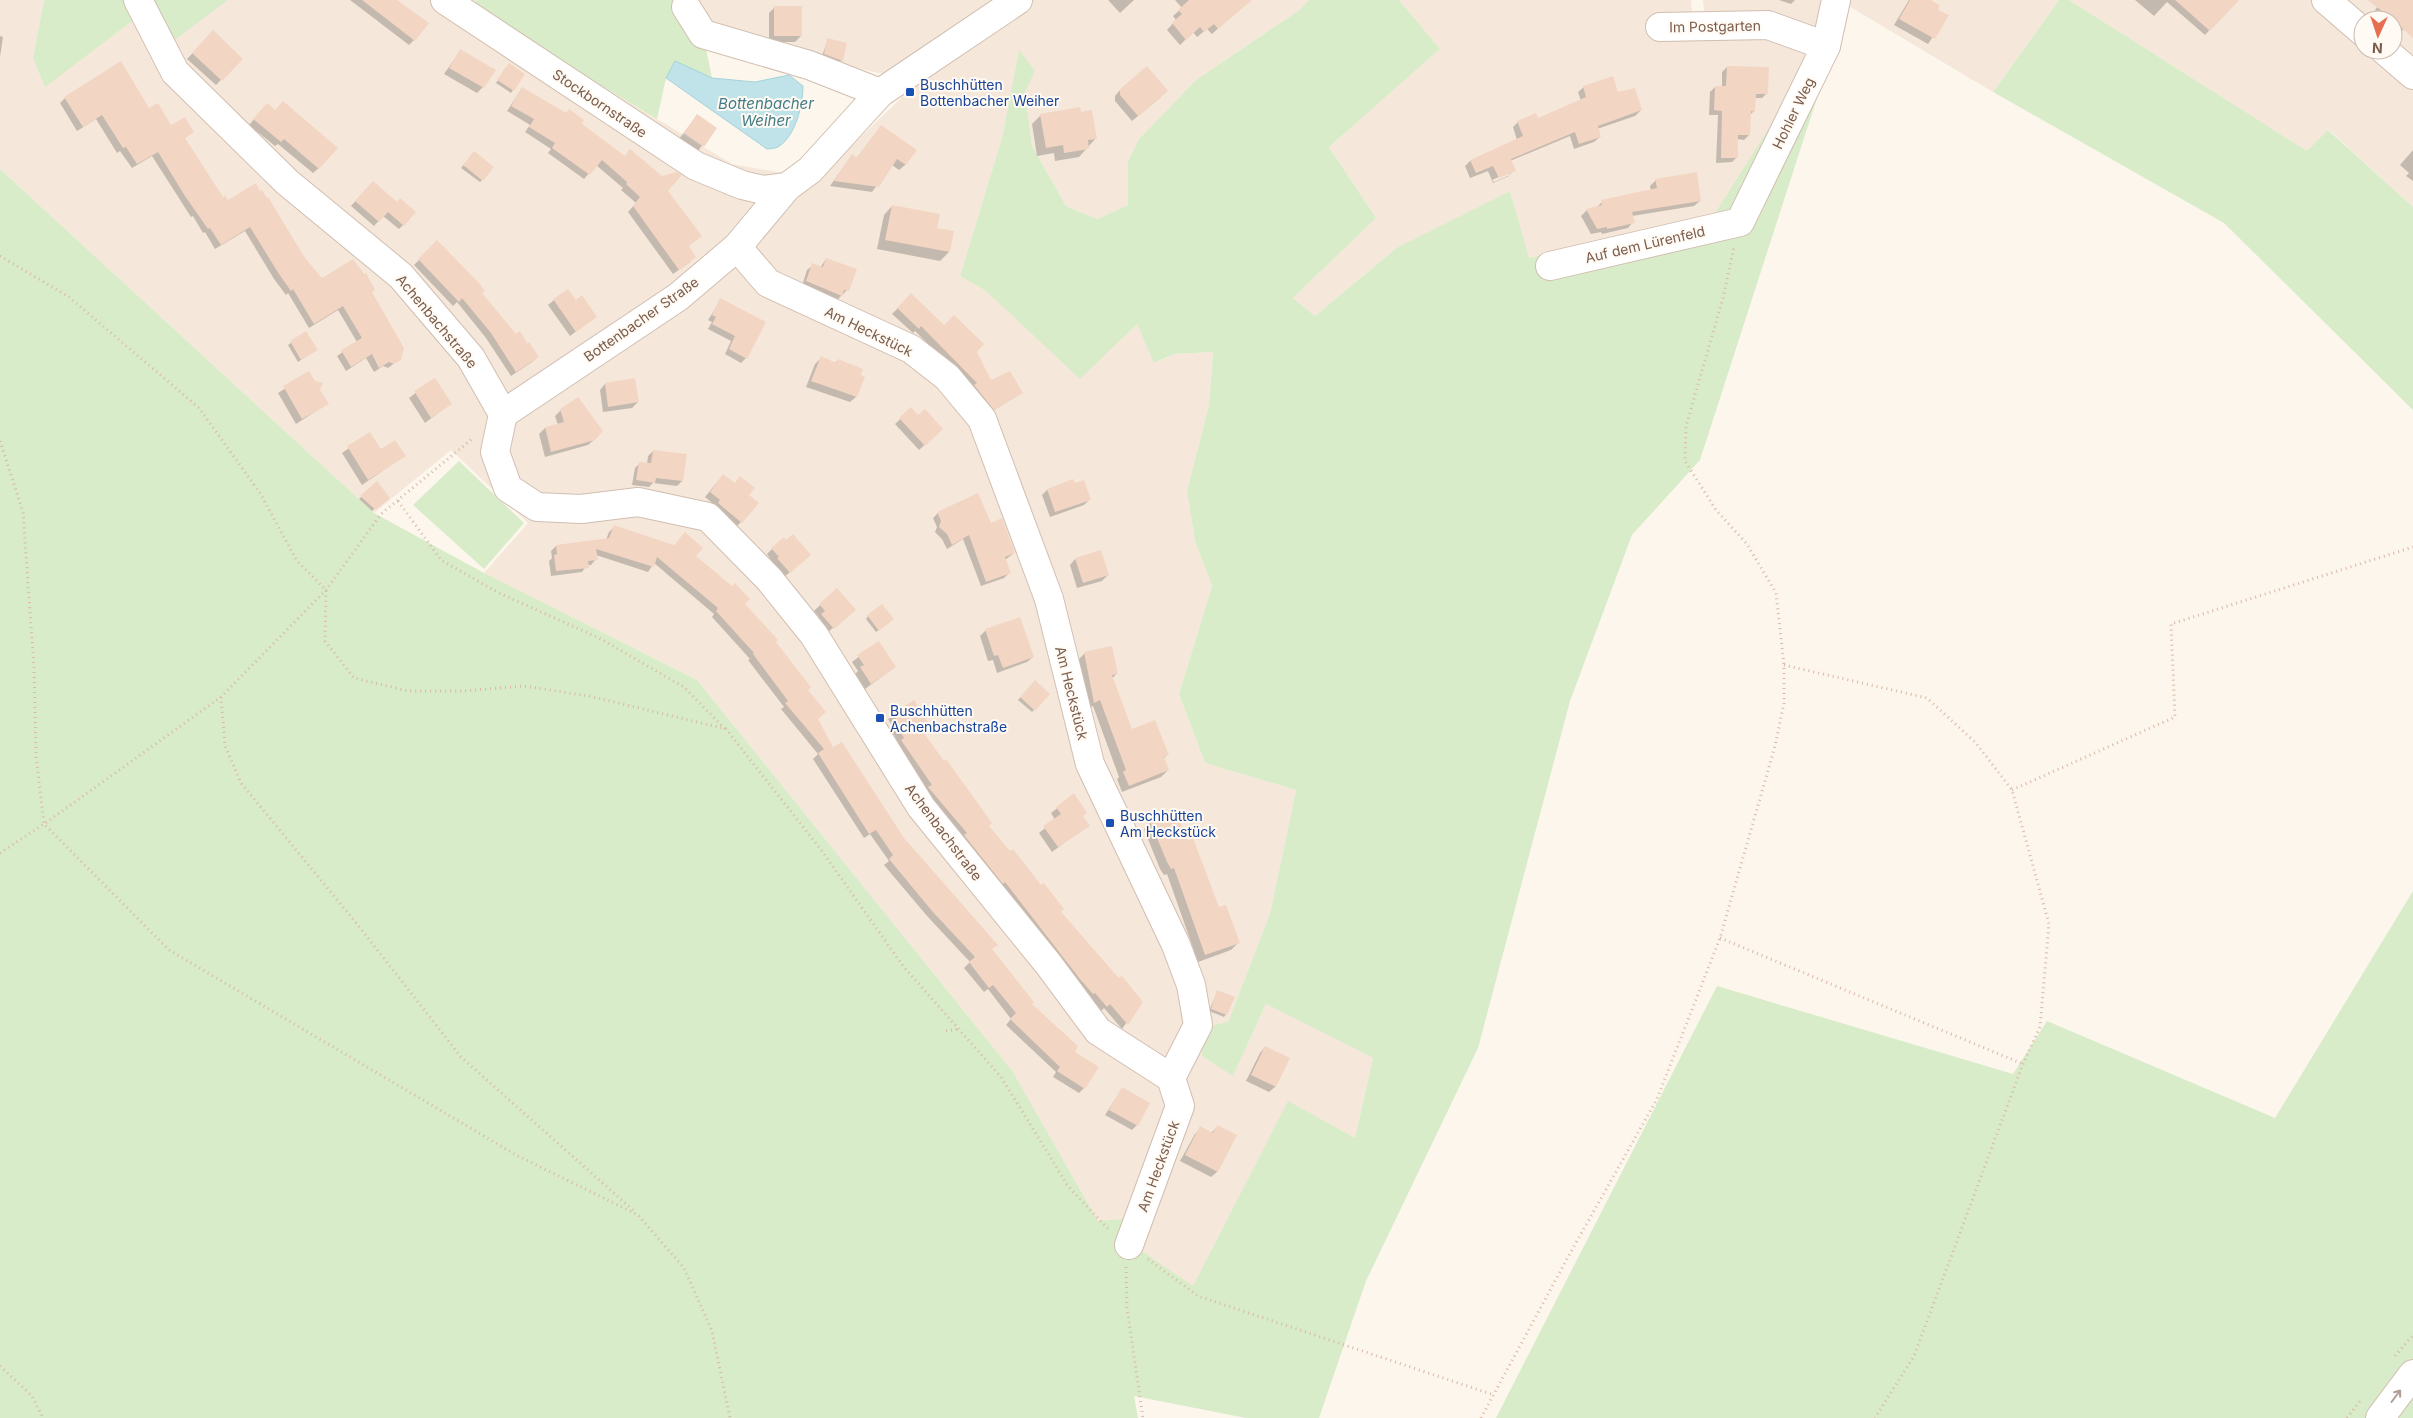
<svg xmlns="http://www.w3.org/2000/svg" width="2413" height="1418" font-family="Inter,sans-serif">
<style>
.residential{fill:#f5e8da;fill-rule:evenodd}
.green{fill:#d8ecc9}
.water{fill:#bfe3e8;stroke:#a5d3da}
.shadow{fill:#0003;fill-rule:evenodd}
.building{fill:#f3d5c3}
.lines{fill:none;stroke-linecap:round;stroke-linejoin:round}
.minor-casing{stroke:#d1beb0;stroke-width:30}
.path{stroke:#d9b8a5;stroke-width:3;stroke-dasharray:1 4;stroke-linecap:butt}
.minor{stroke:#fff;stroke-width:28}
.oneway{stroke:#af9d94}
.transit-dot{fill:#1a4fb4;stroke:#fffaf3;stroke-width:2}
.labels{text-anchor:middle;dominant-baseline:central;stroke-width:4;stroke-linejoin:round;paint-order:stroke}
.street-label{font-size:14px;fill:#7a5c4d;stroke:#fffaf3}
.transit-label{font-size:14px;fill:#164399;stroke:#fffaf3;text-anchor:start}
.water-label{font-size:15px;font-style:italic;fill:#437c86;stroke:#fffaf3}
</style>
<rect width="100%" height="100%" fill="#fdf6ec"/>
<g class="residential">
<polygon points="0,0 44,0 33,58 136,17 151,57 228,0 478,0 469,6 732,164 817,179 918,82 726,38 680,0 1309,0 1298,11 1196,80 1139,139 1128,161 1128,205 1097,219 1066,206 1032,146 1025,92 1034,71 1019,51 1002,138 960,276 986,291 1137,324 1155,363 1174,354 1213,352 1209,405 1187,491 1195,541 1212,586 1179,694 1205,763 1296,790 1270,914 1228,1022 1233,1076 1266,1004 1373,1058 1355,1138 1288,1102 1193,1287 1098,1221 1013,1072 697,680 484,573 528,523 451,450 374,513 0,169"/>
<polygon points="1399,0 1691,0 1692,11 1704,11 1703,0 2059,0 1993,92 1847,5 1715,215 1528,258 1510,191 1398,247 1315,316 1293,298 1376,218 1329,147 1440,49"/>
<path d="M2069,0H2413V64L2401,77L2413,89V207L2329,130L2308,152ZM2363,20H2393V50H2363Z"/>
</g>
<g class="green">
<polygon points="44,0 228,0 151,58 136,18 45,87 33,58"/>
<polygon points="478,0 672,0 703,34 712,78 675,62 666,78 657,119 469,6"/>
<polygon points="1309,0 1399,0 1440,49 1329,147 1376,218 1293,298 1315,316 1398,247 1510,191 1529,258 1714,215 1847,5 1700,460 1632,535 1570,701 1478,1048 1366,1281 1319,1418 1246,1418 1134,1396 1138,1418 0,1418 0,169 374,513 484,573 697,680 1013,1072 1098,1221 1123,1219 1136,1247 1193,1286 1288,1101 1355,1138 1373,1058 1266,1004 1233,1076 1202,1056 1203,1028 1228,1022 1270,914 1296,790 1205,763 1179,694 1212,586 1195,541 1187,491 1209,405 1213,352 1174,354 1154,363 1137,324 1080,379 986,291 960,276 1002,138 1019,50 1035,71 1025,92 1032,146 1066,206 1097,219 1128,205 1128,161 1139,139 1196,80 1298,11"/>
<polygon points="2059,0 2069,0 2307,151 2328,130 2413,207 2413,410 2224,223 1993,92"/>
<polygon points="459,461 524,523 484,569 413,505"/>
<polygon points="2413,891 2413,1418 1496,1418 1717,986 2013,1074 2047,1021 2275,1118"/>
</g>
<path class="water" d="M675,61L712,78L755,82L789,75L803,86C803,104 796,136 778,147C776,148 770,149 767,149L666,78Z"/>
<g class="shadow">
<polygon points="350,0 396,0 414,40 409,45"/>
<polygon points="1108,0 1134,0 1120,13"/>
<polygon points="1175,0 1235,0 1235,13 1212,34 1207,29 1197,37 1193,32 1180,45 1167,30 1176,20 1173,16 1182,8"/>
<polygon points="1779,0 1795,0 1791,4"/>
<polygon points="1909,0 1920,0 1947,16 1928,44 1894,25"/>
<polygon points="2135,0 2230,0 2230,7 2205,35 2167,2 2154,16"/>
<polygon points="2383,0 2410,0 2413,2 2413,19 2401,32 2393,26 2393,20 2386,20 2375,10"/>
<polygon points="775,7 801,36 795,42 769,42 769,13"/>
<polygon points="213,32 241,59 216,85 187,59"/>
<polygon points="0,36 3,37 0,57"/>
<polygon points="828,39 842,60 839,62 822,56"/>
<polygon points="460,51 483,87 477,93 444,74"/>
<polygon points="506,67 513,90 511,93 496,83"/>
<polygon points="1727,67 1767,93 1762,98 1754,98 1754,111 1750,115 1749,135 1744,140 1736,139 1737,157 1732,162 1716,163 1718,115 1709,115 1710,92 1715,87 1722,87 1722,72"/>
<path d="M1584,87L1617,94L1641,110L1635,116L1597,129L1600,137L1594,142L1574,149L1570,136L1510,161L1514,170L1509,176L1493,183L1488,171L1470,178L1465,166L1470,161L1517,140L1513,127L1518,122L1538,120L1581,101L1578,92ZM1510,172V175L1494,182L1492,180Z"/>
<polygon points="522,88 580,124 667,191 688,247 690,262 673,274 628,212 636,203 621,190 623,188 596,165 584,179 548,153 551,149 525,132 530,125 507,111"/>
<polygon points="1121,89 1161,97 1132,121 1115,101 1115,96"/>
<polygon points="65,98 149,110 171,127 193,131 184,139 223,198 304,259 321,280 371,293 400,359 388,368 383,366 374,372 366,358 346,371 337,356 357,342 338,310 309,328 288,293 286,295 274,279 245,231 215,249 205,232 203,233 193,216 191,217 152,156 132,168 120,151 117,153 96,119 77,131 60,103"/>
<polygon points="262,110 319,168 313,173 278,144 275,146 249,125"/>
<polygon points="1041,115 1096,138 1079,157 1055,161 1054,153 1037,156 1032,124"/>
<polygon points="692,122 715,129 697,152 679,139"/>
<polygon points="881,126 915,151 905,165 899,170 892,165 872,192 830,186 847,162 852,156 856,159"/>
<polygon points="2413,150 2413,181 2406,176 2409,173 2400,165"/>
<polygon points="472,155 482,180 480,182 461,168"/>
<polygon points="1656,180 1700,201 1694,206 1632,216 1633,222 1628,228 1602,234 1601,232 1591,234 1581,216 1587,210 1596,208 1602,202 1651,191 1650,186"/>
<polygon points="368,187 397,203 403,225 399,229 383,216 374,226 351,206"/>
<polygon points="892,206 936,229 952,232 949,252 940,261 877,249 884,215"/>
<polygon points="437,242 515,336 538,357 532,362 511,376 486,338 457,302 453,306 414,265"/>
<polygon points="826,259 847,290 836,301 802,286 807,270 813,265 820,268"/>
<polygon points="911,295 944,327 990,382 1021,393 988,414 972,388 915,331 913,333 892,314"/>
<polygon points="554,300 575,301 595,317 570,336 548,305"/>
<polygon points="721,300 746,358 741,363 725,354 731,341 708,329 712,322 708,320"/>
<polygon points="306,333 316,350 298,362 288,345"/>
<polygon points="821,358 835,363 838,360 856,397 850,402 806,387 815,364"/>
<polygon points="309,373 327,404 296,424 278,393"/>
<polygon points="434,379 450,404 425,423 409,398"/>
<polygon points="605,384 638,402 632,408 603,412 600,390"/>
<polygon points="911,409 918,417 942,429 919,450 895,424"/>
<polygon points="561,410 595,439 588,445 545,457 539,434 545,428 558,425 555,416"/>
<polygon points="369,434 380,451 404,456 362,485 342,453"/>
<polygon points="653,451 682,481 677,486 653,483 649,487 632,485 635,468 640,463 647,464 648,456"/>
<polygon points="718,481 747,495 741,522 736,527 714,509 716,506 705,497"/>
<polygon points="377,483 388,497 372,511 359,499"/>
<polygon points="1047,490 1090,499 1084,505 1050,517 1042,495"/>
<polygon points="938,513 990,525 1014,553 1005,560 1009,573 1004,578 981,586 963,539 947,549 942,539 935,532 937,527 933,518"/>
<polygon points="614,527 694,556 743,604 774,642 806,690 817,719 833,749 991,950 1030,1004 1073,1052 1084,1088 1079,1093 1053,1077 1056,1072 1006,1025 1011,1019 988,989 984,992 964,968 970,962 927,916 884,865 889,861 870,834 864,838 813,759 818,754 781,709 784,707 748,660 750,659 712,617 714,614 654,563 648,572 596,555 596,559 591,565 587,565 582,572 551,576 549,561 552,558 551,551 556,546 606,540 609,532"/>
<polygon points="772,549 804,560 783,578 767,554"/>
<polygon points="1075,559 1108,575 1102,581 1077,588 1070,565"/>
<polygon points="820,605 848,615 827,633 816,620 819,617 814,611"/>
<polygon points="868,616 890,622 876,632 866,619"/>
<polygon points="1019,618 1033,657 1027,662 997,673 993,660 988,661 980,636 985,631"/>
<polygon points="878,642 895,667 865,689 855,674 858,671 852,662"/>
<polygon points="1085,653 1116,674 1112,679 1131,731 1167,755 1163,759 1168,770 1161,777 1122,792 1117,779 1119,777 1093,706 1087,708 1078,660"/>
<polygon points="1035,682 1049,694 1032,712 1018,700"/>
<polygon points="914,702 928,724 920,731 987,826 1119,980 1141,1002 1122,1029 1104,1008 1101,1011 1067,976 924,793 927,790 897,746 899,744 890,728 892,726 888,719"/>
<polygon points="1074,795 1082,817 1088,825 1052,852 1039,833 1055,820 1051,813"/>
<polygon points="1151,822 1218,909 1239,942 1231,950 1198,962 1167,874 1164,875 1160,869 1144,829"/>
<polygon points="1217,992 1226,1014 1224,1017 1209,1011"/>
<polygon points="1265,1047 1289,1058 1275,1087 1269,1092 1246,1081 1260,1053"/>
<polygon points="1122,1089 1137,1125 1132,1130 1105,1115"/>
<polygon points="1217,1127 1217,1172 1211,1177 1180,1161 1195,1134 1201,1128 1211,1133"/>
</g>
<g class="building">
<polygon points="362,0 397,0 429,23 415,41"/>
<polygon points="1189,0 1252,0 1218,29 1214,24 1204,32 1200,27 1186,40 1172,23 1182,14 1178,10"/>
<polygon points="1910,0 1931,0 1940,6 1938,10 1949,15 1935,39 1899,19"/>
<polygon points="2175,0 2239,0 2210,31"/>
<polygon points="2368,0 2413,0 2413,38 2393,20"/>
<rect x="774" y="6" width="28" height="30"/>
<polygon points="213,30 243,59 222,81 192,53"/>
<polygon points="827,38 847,43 843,61 824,54"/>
<polygon points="460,49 496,70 484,88 449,68"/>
<polygon points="121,61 149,108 158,103 171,125 185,117 194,132 185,138 223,197 225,195 228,200 256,183 260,191 262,190 267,198 268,197 305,258 322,278 353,259 364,274 366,273 375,290 372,292 404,348 401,360 394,364 389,362 379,368 372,354 351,367 341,350 362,338 343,306 314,324 293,289 291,291 279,274 250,227 221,245 210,228 208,229 185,196 158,152 137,164 126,147 123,148 102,115 83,127 64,97"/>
<polygon points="509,63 525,74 514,91 497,80"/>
<polygon points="1147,66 1168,91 1138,116 1120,95 1120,89"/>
<polygon points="1727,66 1769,67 1768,94 1756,94 1755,112 1751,111 1750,135 1738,135 1738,158 1721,158 1722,111 1714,110 1715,86 1726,86"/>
<polygon points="1613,76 1618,92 1635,88 1642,110 1598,126 1601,137 1579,144 1575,132 1511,159 1516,171 1499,178 1493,166 1476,173 1470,160 1523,136 1517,121 1536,113 1538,118 1586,97 1583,86"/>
<polygon points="522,87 566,113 569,109 584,120 582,124 625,156 630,149 662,176 677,172 682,175 668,191 702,236 689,246 696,257 679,270 633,206 640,197 626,184 627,182 602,160 590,175 552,148 555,143 529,127 534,119 511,106"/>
<polygon points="283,101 338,148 319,169 284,139 281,142 253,119 267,103 275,110"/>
<polygon points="1080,107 1081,112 1092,110 1097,139 1088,140 1089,149 1064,153 1063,145 1046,148 1040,114"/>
<polygon points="697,114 717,128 704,147 684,133"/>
<polygon points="881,125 917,150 906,165 897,159 879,187 834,181 852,154 857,158"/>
<polygon points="474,151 494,167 483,181 463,165"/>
<polygon points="1697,172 1701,201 1632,212 1635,223 1607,229 1607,227 1597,229 1586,209 1602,205 1601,200 1657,188 1655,179"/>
<polygon points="373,181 397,202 400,198 416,212 404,226 388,212 379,222 355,201"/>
<polygon points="892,205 940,214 937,228 954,231 950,252 885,240"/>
<polygon points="437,240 479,283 485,291 482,293 516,334 520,331 527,343 529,342 539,357 516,372 491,333 462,298 459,302 418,259"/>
<polygon points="826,258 857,269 849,291 844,290 842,296 806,281 812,263 823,267"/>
<polygon points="568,289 576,300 582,295 597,317 576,332 553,299"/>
<polygon points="911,293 944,325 954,315 984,344 977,352 991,380 1010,371 1023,393 994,410 974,385 977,383 921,326 919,329 897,308"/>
<polygon points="720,298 766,322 747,359 729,349 735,336 712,324 716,317 712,315"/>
<polygon points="306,331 318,350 301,360 290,341"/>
<polygon points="821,356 836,363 838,359 863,369 861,375 865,377 857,397 811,381"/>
<polygon points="309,371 315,381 323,383 320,390 329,404 302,419 283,386"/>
<polygon points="435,378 452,404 431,418 414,391"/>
<polygon points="635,378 639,402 608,407 605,383"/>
<polygon points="578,397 603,431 595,440 551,452 545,427 564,422 560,409"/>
<polygon points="911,407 918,415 925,409 943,429 925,446 899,418"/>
<polygon points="370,432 381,449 395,440 406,456 368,480 347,446"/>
<polygon points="653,450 687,454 683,481 656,478 655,483 636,480 639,462 651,463"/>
<polygon points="723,474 735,483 740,476 755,488 749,495 759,503 742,523 718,503 720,500 710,492"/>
<polygon points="1073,479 1075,483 1084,480 1091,500 1055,512 1047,489"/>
<polygon points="377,481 390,498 376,510 360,496"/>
<polygon points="978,493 991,523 1002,518 1015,553 1005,557 1011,573 986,582 969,535 952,545 947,534 939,527 941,521 937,512"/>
<polygon points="614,525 674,545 685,532 703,548 696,556 732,586 735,583 750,599 745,604 778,640 776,642 811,687 808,690 826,712 818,719 833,747 842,742 904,838 998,945 992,949 1034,1002 1032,1004 1078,1046 1075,1052 1099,1067 1085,1089 1057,1071 1060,1067 1010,1019 1016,1013 993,985 989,988 969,962 975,957 932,911 889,859 893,855 876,830 869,834 818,753 824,749 785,703 788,701 753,654 754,653 716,611 718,608 657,557 654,567 596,549 598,560 588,561 589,568 556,571 554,555 557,554 556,545 609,538"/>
<polygon points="793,534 811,555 790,573 777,558 779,557 771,548 784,537 786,540"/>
<polygon points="1101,550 1109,575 1083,583 1075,558"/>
<polygon points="837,588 856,610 834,629 821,614 825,611 819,604"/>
<polygon points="882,604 894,619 879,631 867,615"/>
<polygon points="1020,617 1034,657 1003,668 998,655 994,656 985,629"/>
<polygon points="879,641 896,667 871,684 860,667 864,665 857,655"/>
<polygon points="1112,646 1118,674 1112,675 1132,729 1155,720 1169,755 1164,757 1169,770 1129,786 1123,772 1126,770 1100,700 1094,703 1084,652"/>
<polygon points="1035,680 1050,694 1035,711 1020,697"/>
<polygon points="914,700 929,724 921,729 944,761 946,759 992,823 989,826 1010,851 1013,849 1041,885 1044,883 1064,909 1061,912 1119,978 1122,976 1143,1002 1128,1025 1110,1004 1107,1007 1095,993 1093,994 1080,979 1005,882 1003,884 964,835 967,833 928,787 932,785 901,740 904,738 894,722 897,720 893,713"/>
<polygon points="1074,793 1087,813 1083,816 1090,826 1058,847 1043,826 1061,814 1056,807"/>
<polygon points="1175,810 1188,841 1193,838 1219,907 1226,905 1240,943 1205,955 1174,868 1171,869 1167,862 1150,821"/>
<polygon points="1217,990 1235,997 1227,1015 1211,1009"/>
<polygon points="1265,1046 1290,1058 1276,1087 1251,1075"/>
<polygon points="1122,1087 1150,1103 1138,1126 1109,1110"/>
<polygon points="1217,1125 1237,1135 1218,1172 1185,1155 1200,1126 1213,1133"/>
</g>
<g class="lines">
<defs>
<g id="minor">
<polyline points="138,0 175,72 287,182 401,276 471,358 503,414 495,452 508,488 537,507 581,509 638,502 708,517 769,579 814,635 921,807 1049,965 1098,1031 1171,1078"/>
<polyline points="445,0 696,166 742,185 763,190 787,187 810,170 880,93 1018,0"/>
<polyline points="2326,0 2363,32"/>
<polyline points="686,7 703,34 809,65 880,93"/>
<polyline points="1660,27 1768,25 1826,46"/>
<polyline points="2384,50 2413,75"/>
<polyline points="737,247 768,283 911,349 947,377 982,419 1049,599 1090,764 1176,945 1191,985 1198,1025 1171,1078 1180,1106 1129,1245"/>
<polyline points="1550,266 1740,222 1826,46 1836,0"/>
<polyline points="503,414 678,297 737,247 787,187"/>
<polyline points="2380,1418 2413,1374"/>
</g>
</defs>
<use href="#minor" class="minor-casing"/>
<g class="path">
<polyline points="0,256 69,297 199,408 260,493 297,561 326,590 325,641 354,678 408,691 462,691 524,686 589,696 726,729 822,851 903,966 1001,1077 1068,1186 1109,1230"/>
<polyline points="0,441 23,512 34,668 36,755 44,824 169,950 516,1155 638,1215 684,1268 712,1331 730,1418"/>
<polyline points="398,501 441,560 499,593 599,638 684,687 725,729"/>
<polyline points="1784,665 1927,698 1976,743 2012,790 2049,924 2040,1027 2023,1064 1914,1356 1875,1418"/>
<polyline points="221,697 225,746 241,783 357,924 461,1057 634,1211"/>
<polyline points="2012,790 2175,717 2171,624 2413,547"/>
<polyline points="0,853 44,824 221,697 326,590 381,514 472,439"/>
<polyline points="1720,938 2023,1064"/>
<polyline points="946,1031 959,1029"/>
<polyline points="1148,1259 1198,1296 1494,1395"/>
<polyline points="1126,1267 1127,1308 1143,1418"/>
<polyline points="2395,1356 2413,1335"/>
<polyline points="0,1366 32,1396 43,1418"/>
<polyline points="1481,1418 1568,1257 1657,1099 1720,938 1775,746 1784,703 1784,665 1776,593 1747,544 1716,510 1685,461 1686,426 1723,298 1734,247"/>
<polyline points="2347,1418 2360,1401"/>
</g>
<use href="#minor" class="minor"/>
</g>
<defs><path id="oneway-shaft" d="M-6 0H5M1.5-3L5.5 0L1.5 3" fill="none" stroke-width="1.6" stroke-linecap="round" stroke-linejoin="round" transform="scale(1.25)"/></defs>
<use class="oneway" href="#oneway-shaft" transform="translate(2396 1396) rotate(-53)"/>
<g class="transit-dot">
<rect x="905" y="87" width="10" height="10" rx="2.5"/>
<rect x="875" y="713" width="10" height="10" rx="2.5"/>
<rect x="1105" y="818" width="10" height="10" rx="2.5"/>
</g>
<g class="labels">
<g class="street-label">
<text transform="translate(1715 26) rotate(-1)">Im Postgarten</text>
<text transform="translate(600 103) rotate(34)">Stockbornstraße</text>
<text transform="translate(1793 113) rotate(-64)">Hohler Weg</text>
<text transform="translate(1645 244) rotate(-13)">Auf dem Lürenfeld</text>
<text transform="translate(641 319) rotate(-35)">Bottenbacher Straße</text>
<text transform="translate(437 321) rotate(50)">Achenbachstraße</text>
<text transform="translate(869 331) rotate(26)">Am Heckstück</text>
<text transform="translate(1072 693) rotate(76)">Am Heckstück</text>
<text transform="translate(944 832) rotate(53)">Achenbachstraße</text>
<text transform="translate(1158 1166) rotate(-70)">Am Heckstück</text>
</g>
<g class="transit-label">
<text x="920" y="84">Buschhütten<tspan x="920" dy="16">Bottenbacher Weiher</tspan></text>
<text x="890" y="710">Buschhütten<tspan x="890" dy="16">Achenbachstraße</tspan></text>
<text x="1120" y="815">Buschhütten<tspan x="1120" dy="16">Am Heckstück</tspan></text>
</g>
<g class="water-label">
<text x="766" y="103">Bottenbacher<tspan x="766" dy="17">Weiher</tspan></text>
</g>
</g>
<g transform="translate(2378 35) rotate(183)"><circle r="24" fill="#fffaf3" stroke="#cabbb1"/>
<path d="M0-4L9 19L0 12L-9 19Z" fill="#e76f51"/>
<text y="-8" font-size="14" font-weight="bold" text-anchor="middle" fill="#7a5c4d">N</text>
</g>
</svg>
